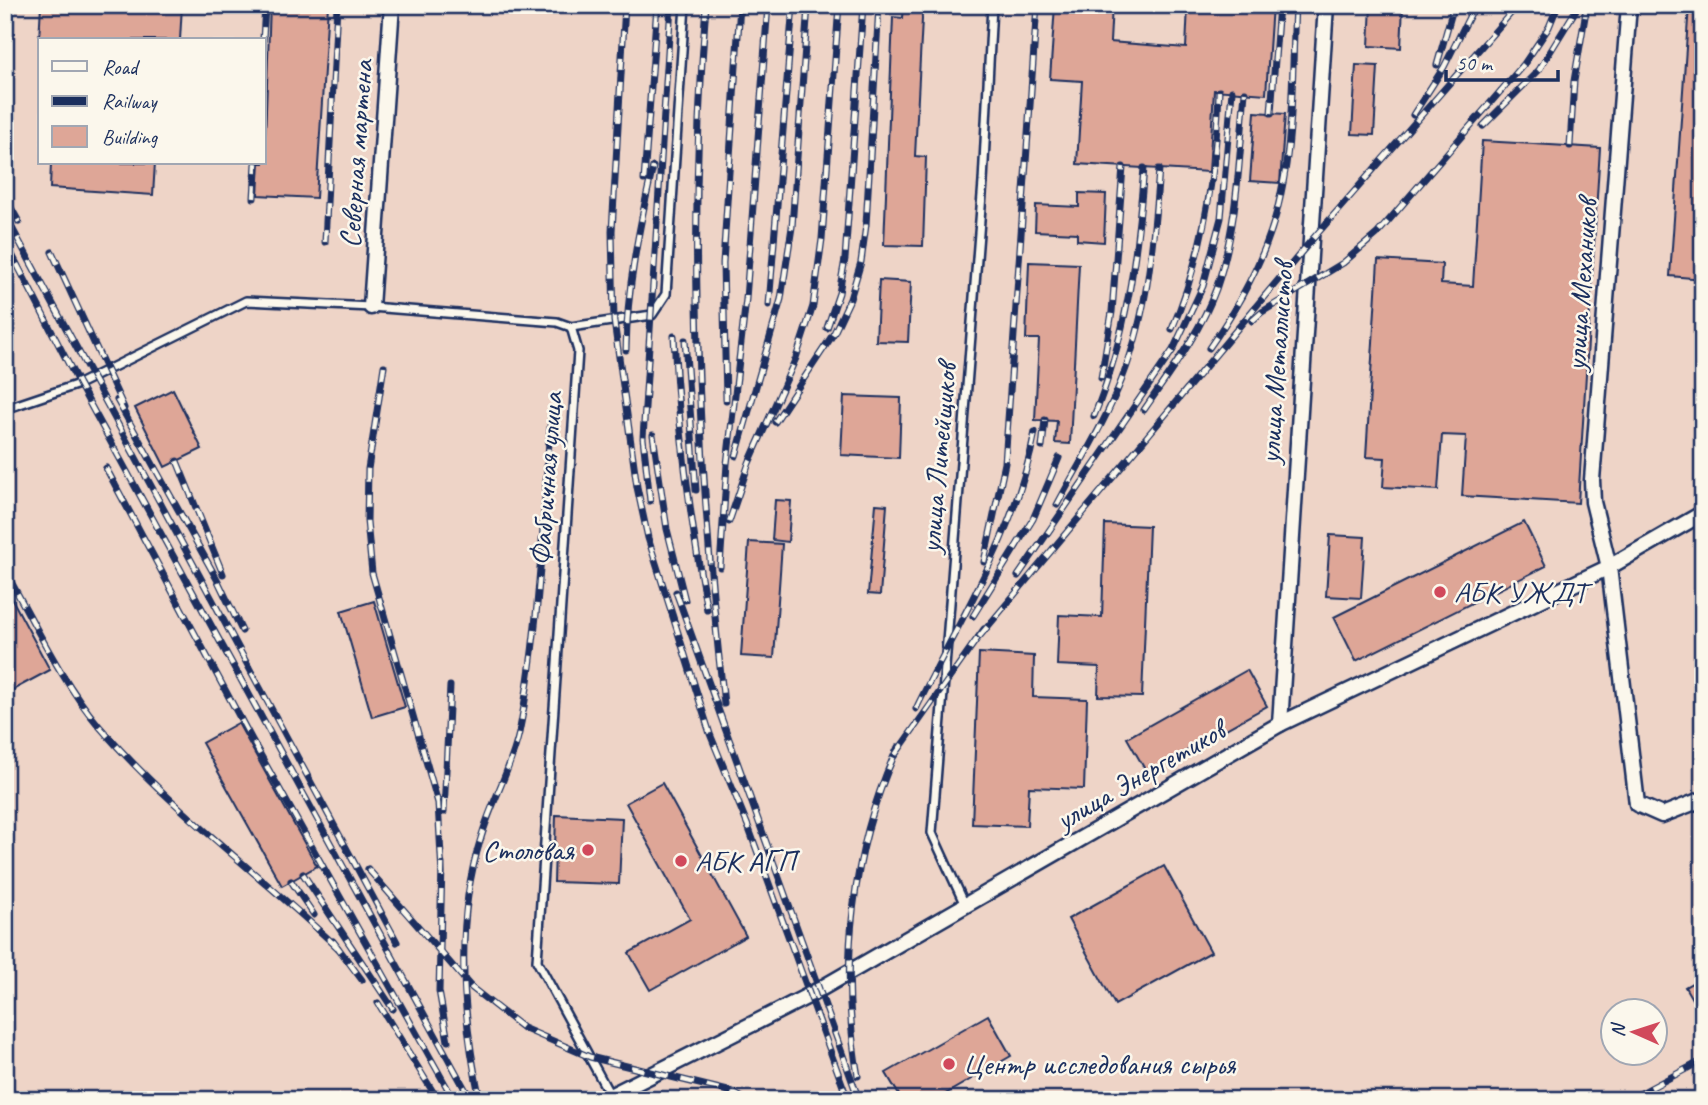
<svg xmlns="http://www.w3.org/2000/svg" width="1708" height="1105" font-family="Caveat,sans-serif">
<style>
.built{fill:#eed4c7;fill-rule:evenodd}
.building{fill:#dea697;stroke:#1b2f5e;stroke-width:2}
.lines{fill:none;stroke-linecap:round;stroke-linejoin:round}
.lane-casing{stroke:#1b2f5e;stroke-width:12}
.street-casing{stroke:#1b2f5e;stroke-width:19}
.lane{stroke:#fbf7ec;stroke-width:7}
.street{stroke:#fbf7ec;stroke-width:14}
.rail-casing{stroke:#1b2f5e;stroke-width:7}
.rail{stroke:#fbf7ec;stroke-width:4.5;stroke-dasharray:13;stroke-linecap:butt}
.poi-dot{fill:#d1495b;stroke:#fbf7ec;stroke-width:2.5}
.labels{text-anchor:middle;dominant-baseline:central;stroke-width:5;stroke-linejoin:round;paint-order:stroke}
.street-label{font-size:30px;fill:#1b2f5e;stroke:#fbf7ec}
.poi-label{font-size:30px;fill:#1b2f5e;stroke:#fbf7ec;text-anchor:start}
</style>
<rect width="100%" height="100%" fill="#f5e7db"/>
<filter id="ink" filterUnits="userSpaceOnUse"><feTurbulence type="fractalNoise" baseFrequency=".0143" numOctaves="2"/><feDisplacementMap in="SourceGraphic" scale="14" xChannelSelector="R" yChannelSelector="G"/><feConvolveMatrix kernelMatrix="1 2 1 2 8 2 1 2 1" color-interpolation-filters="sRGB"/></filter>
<g filter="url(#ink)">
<path class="built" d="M5,5H1703V1100H5ZM40,40H264V163H40ZM1614,1010H1656V1052H1614Z"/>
<g class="building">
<polygon points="41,5 182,5 180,40 39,40"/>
<polygon points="270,5 328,5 316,198 258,195 260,163 264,163"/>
<polygon points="904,5 921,5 922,19 915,156 926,157 923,246 884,245 893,17 903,18"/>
<polygon points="1055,5 1112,5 1110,42 1186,48 1188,5 1272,5 1266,94 1214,90 1209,172 1077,164 1082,81 1050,79"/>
<polygon points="1371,5 1403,5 1401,48 1369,46"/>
<polygon points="1689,5 1703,5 1703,279 1670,276"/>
<polygon points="1356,65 1378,66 1374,135 1352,134"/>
<polygon points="1255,112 1285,114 1280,183 1250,181"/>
<polygon points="1482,141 1600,148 1578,503 1462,496 1466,436 1442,435 1438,490 1383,487 1385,458 1366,457 1378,260 1442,264 1441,284 1473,286"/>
<polygon points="51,163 155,163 153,195 50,188"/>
<polygon points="1079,193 1106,194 1104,242 1077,240 1077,233 1035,231 1036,205 1079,207"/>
<polygon points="1029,262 1079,264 1070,444 1055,443 1057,421 1035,420 1039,339 1026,339"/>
<polygon points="879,280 911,282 908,342 876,341"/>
<polygon points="173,389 202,449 165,467 135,408"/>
<polygon points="844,396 901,398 899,458 841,455"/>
<polygon points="775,500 791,501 788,542 772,540"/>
<polygon points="876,504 887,505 880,595 868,594"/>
<polygon points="1524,522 1546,566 1356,661 1334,617"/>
<polygon points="1105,524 1149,526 1142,697 1098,696 1099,667 1057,665 1059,615 1102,617"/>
<polygon points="1330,535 1365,537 1361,598 1326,596"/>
<polygon points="749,542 782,544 774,658 741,656"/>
<polygon points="5,586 50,670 5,694"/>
<polygon points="374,601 405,707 372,717 341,611"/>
<polygon points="979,653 1034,656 1033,697 1087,699 1084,789 1029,787 1027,826 972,824"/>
<polygon points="1247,670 1267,706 1147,773 1127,738"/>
<polygon points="238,723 317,866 282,886 202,743"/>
<polygon points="662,783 746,936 650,990 629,953 690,919 626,803"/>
<polygon points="556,815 622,818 619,884 554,882"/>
<polygon points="1164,866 1211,952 1115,1005 1068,919"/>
<polygon points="1703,977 1703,1018 1685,987"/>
<polygon points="988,1015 1011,1056 935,1100 902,1100 886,1073"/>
</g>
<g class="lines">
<defs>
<g id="lane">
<polyline points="571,327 652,315 666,294 685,5"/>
<polyline points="5,409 79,384 246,301 371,307 557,322 571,327 578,351 537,961 611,1097"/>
<polyline points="965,905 932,833 983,182 992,5"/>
</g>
<g id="street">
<polyline points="1629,5 1592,480 1593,502 1609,567 1637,804 1662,815 1703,799"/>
<polyline points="371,307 392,5"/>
<polyline points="1280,724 1326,5"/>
<polyline points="610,1096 808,996 1280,724 1609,567 1703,513"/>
</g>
</defs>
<use href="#lane" class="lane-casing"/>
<use href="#street" class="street-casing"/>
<use href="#lane" class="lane"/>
<use href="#street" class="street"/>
<defs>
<g id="rail">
<polyline points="625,5 612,231 614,321 637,487 648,538 710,734 748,826 848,1100"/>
<path d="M706,5C687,237 698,473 724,704"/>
<polyline points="263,40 265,5"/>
<polyline points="1437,65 1454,5"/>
<polyline points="1271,113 1279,5"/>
<polyline points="1413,115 1444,67 1475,5"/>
<polyline points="1483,126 1539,70 1579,5"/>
<polyline points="1570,146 1574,81 1587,5"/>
<polyline points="644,180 657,5"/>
<polyline points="5,197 19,222"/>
<polyline points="254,198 256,163"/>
<polyline points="5,215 397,942"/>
<polyline points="5,241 79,384 471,1100"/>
<polyline points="325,242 337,5"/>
<polyline points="52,252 124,408"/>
<polyline points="769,305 793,5"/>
<polyline points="1252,321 1262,312 1343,263 1377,234 1524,64 1549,27 1558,5"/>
<polyline points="827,328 839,293 845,259 863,5"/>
<path d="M1172,329C1204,253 1216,173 1219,91"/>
<path d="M674,336C678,429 690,519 707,610"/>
<polyline points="685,340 696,490"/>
<path d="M1209,348C1240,304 1269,251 1280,198C1294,136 1292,69 1295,5"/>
<path d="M626,350C627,288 639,227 653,167"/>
<polyline points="384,366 368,469 367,521 372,573 438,803 442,874"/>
<polyline points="1101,378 1112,312 1123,167"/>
<polyline points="117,400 218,581 242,631"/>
<polyline points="726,400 723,263 740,5"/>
<path d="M1144,410C1170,372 1200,333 1216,289C1238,226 1239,158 1245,92"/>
<path d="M1094,416C1127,336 1137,254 1144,168"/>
<polyline points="775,422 834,333 850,299 861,262 866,225 879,5"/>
<polyline points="653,435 667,529 685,600"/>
<polyline points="1042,447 1045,420"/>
<polyline points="736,456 781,299 792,227 808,5"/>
<polyline points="177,461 223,574"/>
<polyline points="106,468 252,740 454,1100"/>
<polyline points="650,501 643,438 671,5"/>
<path d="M1057,505C1077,467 1101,430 1117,391C1148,320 1153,245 1159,169"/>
<polyline points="729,522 749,463 796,358 813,306 822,239 839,5"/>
<polyline points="984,562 1005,463 1037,5"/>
<polyline points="720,567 727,464 746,299 768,5"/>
<path d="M5,571C34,622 61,681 99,726C170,809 259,873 338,948"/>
<polyline points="1018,576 1173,350 1203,286 1221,218 1232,91"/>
<polyline points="676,592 859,1100"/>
<polyline points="973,616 1033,519 1059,458"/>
<polyline points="979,637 1310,242 1518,5"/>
<path d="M916,709C960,618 1016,533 1035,432"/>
<polyline points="895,755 984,629"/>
<polyline points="444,812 450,686"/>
<polyline points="442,864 439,991 448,1041"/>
<polyline points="368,869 472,988 523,1028 590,1057 732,1092 746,1100"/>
<polyline points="303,874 393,1009"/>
<polyline points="291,881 314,915"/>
<polyline points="333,941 362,980"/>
<polyline points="378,1003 435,1095"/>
<path d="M858,1076C839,968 851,847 898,747"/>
<path d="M480,1100C462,1015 454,922 481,838C491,803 511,769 519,733C540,630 542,522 551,417"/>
<polyline points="1628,1100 1703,1060"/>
</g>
</defs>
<use href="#rail" class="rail-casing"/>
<use href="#rail" class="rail"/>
</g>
</g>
<g class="poi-dot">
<circle cx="1440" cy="592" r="7"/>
<circle cx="588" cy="850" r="7"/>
<circle cx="681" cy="861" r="7"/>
<circle cx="949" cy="1064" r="7"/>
</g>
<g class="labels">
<g class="street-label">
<text transform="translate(356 154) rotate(-86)">Северная мартена</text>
<text transform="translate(1581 285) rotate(-86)">улица Механиков</text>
<text transform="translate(1276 363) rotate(-86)">улица Металлистов</text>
<text transform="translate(938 458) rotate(-85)">улица Литейщиков</text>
<text transform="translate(546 479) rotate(-86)">Фабричная улица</text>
<text transform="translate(1140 775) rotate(-30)">улица Энергетиков</text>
</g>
<g class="poi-label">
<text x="1454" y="592">АБК УЖДТ</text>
<text x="574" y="850" text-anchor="end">Столовая</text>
<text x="695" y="861">АБК АГП</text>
<text x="963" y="1064">Центр исследования сырья</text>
</g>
</g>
<rect width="1708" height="1105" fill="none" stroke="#fbf7ec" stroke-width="28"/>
<rect x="14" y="14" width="1680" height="1077" fill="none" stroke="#1b2f5e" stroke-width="2.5" filter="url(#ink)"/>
<rect x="38" y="38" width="228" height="126" fill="#fbf7ec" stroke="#a1a7b3" stroke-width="2"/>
<rect x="52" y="61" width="35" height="10" fill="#fbf7ec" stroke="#a1a7b3" stroke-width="2"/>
<text x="102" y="74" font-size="21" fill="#1b2f5e">Road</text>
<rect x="52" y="96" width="35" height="10" fill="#1b2f5e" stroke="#a1a7b3" stroke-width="2"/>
<text x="102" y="108" font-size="21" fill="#1b2f5e">Railway</text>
<rect x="52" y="126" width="35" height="21" fill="#dea697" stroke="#a1a7b3" stroke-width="2"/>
<text x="102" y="144" font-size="21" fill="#1b2f5e">Building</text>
<g transform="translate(1634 1032) rotate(273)"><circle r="33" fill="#fbf7ec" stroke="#a1a7b3" stroke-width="2"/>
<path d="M0-5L12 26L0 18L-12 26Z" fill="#d1495b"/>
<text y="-10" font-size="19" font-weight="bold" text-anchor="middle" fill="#1b2f5e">N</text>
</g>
<path d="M1446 70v10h112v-10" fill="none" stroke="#1b2f5e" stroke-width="3.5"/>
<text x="1456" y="70" font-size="21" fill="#1b2f5e" stroke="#fbf7ec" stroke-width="5" paint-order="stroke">50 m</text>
</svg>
